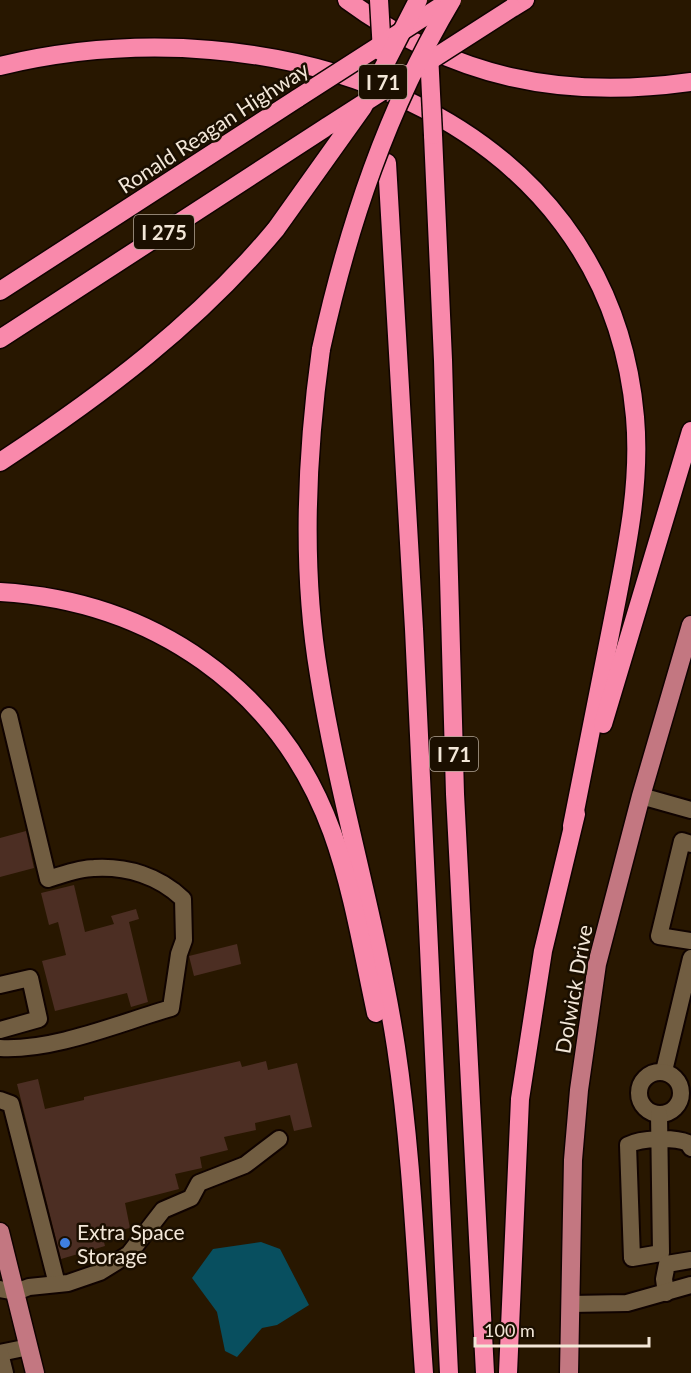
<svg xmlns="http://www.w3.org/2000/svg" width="691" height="1373" font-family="Lato,sans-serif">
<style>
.water{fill:#084f5f}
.building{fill:#4c2e23}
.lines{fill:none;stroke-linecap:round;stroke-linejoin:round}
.minor-casing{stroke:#100300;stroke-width:20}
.major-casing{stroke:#100300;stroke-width:21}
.highway-casing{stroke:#100300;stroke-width:21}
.minor{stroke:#715d41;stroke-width:16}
.major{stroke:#c37781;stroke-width:18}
.highway{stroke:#f989ab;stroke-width:18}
.highway-bridge-casing{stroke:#100300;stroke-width:21;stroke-linecap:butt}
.highway-bridge{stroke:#f989ab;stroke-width:18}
.shop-dot{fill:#3f7fe0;stroke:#1b0f00;stroke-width:2}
.labels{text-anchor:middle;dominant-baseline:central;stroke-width:5;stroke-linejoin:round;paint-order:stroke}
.shield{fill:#1b0f00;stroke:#b2a697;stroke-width:1.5}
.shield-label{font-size:20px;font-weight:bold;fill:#f3e7d8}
.street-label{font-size:21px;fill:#f3e7d8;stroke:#1b0f00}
.poi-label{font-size:21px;fill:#f3e7d8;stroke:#1b0f00;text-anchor:start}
</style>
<rect width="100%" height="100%" fill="#281700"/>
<polygon class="water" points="261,1242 280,1249 309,1305 277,1325 262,1328 237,1357 225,1351 217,1312 192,1278 213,1249"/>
<g class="building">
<polygon points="26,831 34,868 0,877 0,838"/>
<polygon points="74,885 85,932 114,924 111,916 136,909 139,919 129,922 148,1002 131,1007 127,993 55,1011 42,961 66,955 58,922 49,925 41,893"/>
<polygon points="237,944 241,964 194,976 189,956"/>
<polygon points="240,1061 242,1067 266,1061 268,1070 297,1063 312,1127 294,1131 290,1115 255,1123 256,1130 224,1137 228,1150 200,1157 202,1168 175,1174 179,1189 125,1203 130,1228 102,1234 105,1246 61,1259 17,1084 38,1079 45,1109 84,1100 84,1097"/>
</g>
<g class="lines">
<defs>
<g id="minor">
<polyline points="641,796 691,810"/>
<polyline points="691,844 682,841 659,936 691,941"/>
<polyline points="0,985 30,978 39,1019 0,1030"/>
<path d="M0,1048C54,1051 119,1023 171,1008L179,954L184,940L183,899C159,876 127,866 94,868C79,868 62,875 48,879L9,716"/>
<polyline points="664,1071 691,958"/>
<circle cx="660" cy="1093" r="21"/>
<polyline points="0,1100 11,1104 57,1284"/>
<path d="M659,1114L661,1253L632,1258L628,1145C641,1138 674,1137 688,1143L691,1148"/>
<polyline points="0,1289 16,1292 29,1287 68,1283 100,1272 129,1254 163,1210 191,1198 199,1183 245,1165 279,1139"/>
<polyline points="666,1293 664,1279 667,1264 691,1260"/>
<polyline points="570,1304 627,1303 691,1285"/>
<polyline points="0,1353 29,1347"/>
<polyline points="0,1353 5,1373"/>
</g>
<g id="major">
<polyline points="0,1232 35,1373"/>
<polyline points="569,1373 573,1160 579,1090 597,964 641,796 691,625"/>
</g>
<g id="highway">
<path d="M347,0C453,78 562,100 691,82"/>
<polyline points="512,8 525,0"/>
<path d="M0,66C274,0 608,111 635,417C641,486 626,552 613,619C599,688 586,757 572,826"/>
<polyline points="433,135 443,360 455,794 485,1373"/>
<polyline points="387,163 414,629 449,1373"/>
<polyline points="0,291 298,98"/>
<polyline points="0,339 328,126"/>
<path d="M321,349C306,457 301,568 319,675C339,800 377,922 396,1047C412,1154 416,1265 424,1373"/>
<path d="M0,462C102,395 198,323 276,229"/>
<path d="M0,592C152,601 279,687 332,832C353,890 363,953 376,1013"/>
<polyline points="603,724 691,431"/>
<polyline points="508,1373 520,1099 543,951 576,814"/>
</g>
</defs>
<use href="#minor" class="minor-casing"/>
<use href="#major" class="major-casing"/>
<use href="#highway" class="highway-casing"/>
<use href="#minor" class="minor"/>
<use href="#major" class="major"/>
<use href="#highway" class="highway"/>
<defs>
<g id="highway-bridge">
<polyline points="379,0 382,52"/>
<polyline points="429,53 433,135"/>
<polyline points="298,98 449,1"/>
<polyline points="328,126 512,8"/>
<polyline points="276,229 363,107 418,0"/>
<path d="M321,349C348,226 387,109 452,0"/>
</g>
</defs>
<use href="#highway-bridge" class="highway-bridge-casing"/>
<use href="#highway-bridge" class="highway-bridge"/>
</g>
<circle class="shop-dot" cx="65" cy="1243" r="6"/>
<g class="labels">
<g class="shield">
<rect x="359" y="65" width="48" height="34" rx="4.5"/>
<rect x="134" y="215" width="60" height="34" rx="4.5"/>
<rect x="430" y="737" width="48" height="34" rx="4.5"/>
</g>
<g class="shield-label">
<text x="383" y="82">I 71</text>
<text x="164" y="232">I 275</text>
<text x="454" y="754">I 71</text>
</g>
<g class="street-label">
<text transform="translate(213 127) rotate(-33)">Ronald Reagan Highway</text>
<text transform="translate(573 989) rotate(-80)">Dolwick Drive</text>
</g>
<g class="poi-label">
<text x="77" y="1231">Extra Space<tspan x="77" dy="24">Storage</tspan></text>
</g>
</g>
<path d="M475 1337v9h174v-9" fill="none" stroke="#f3e7d8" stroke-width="3"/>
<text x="484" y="1337" font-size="18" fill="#f3e7d8" stroke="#1b0f00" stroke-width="4.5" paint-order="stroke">100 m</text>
</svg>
